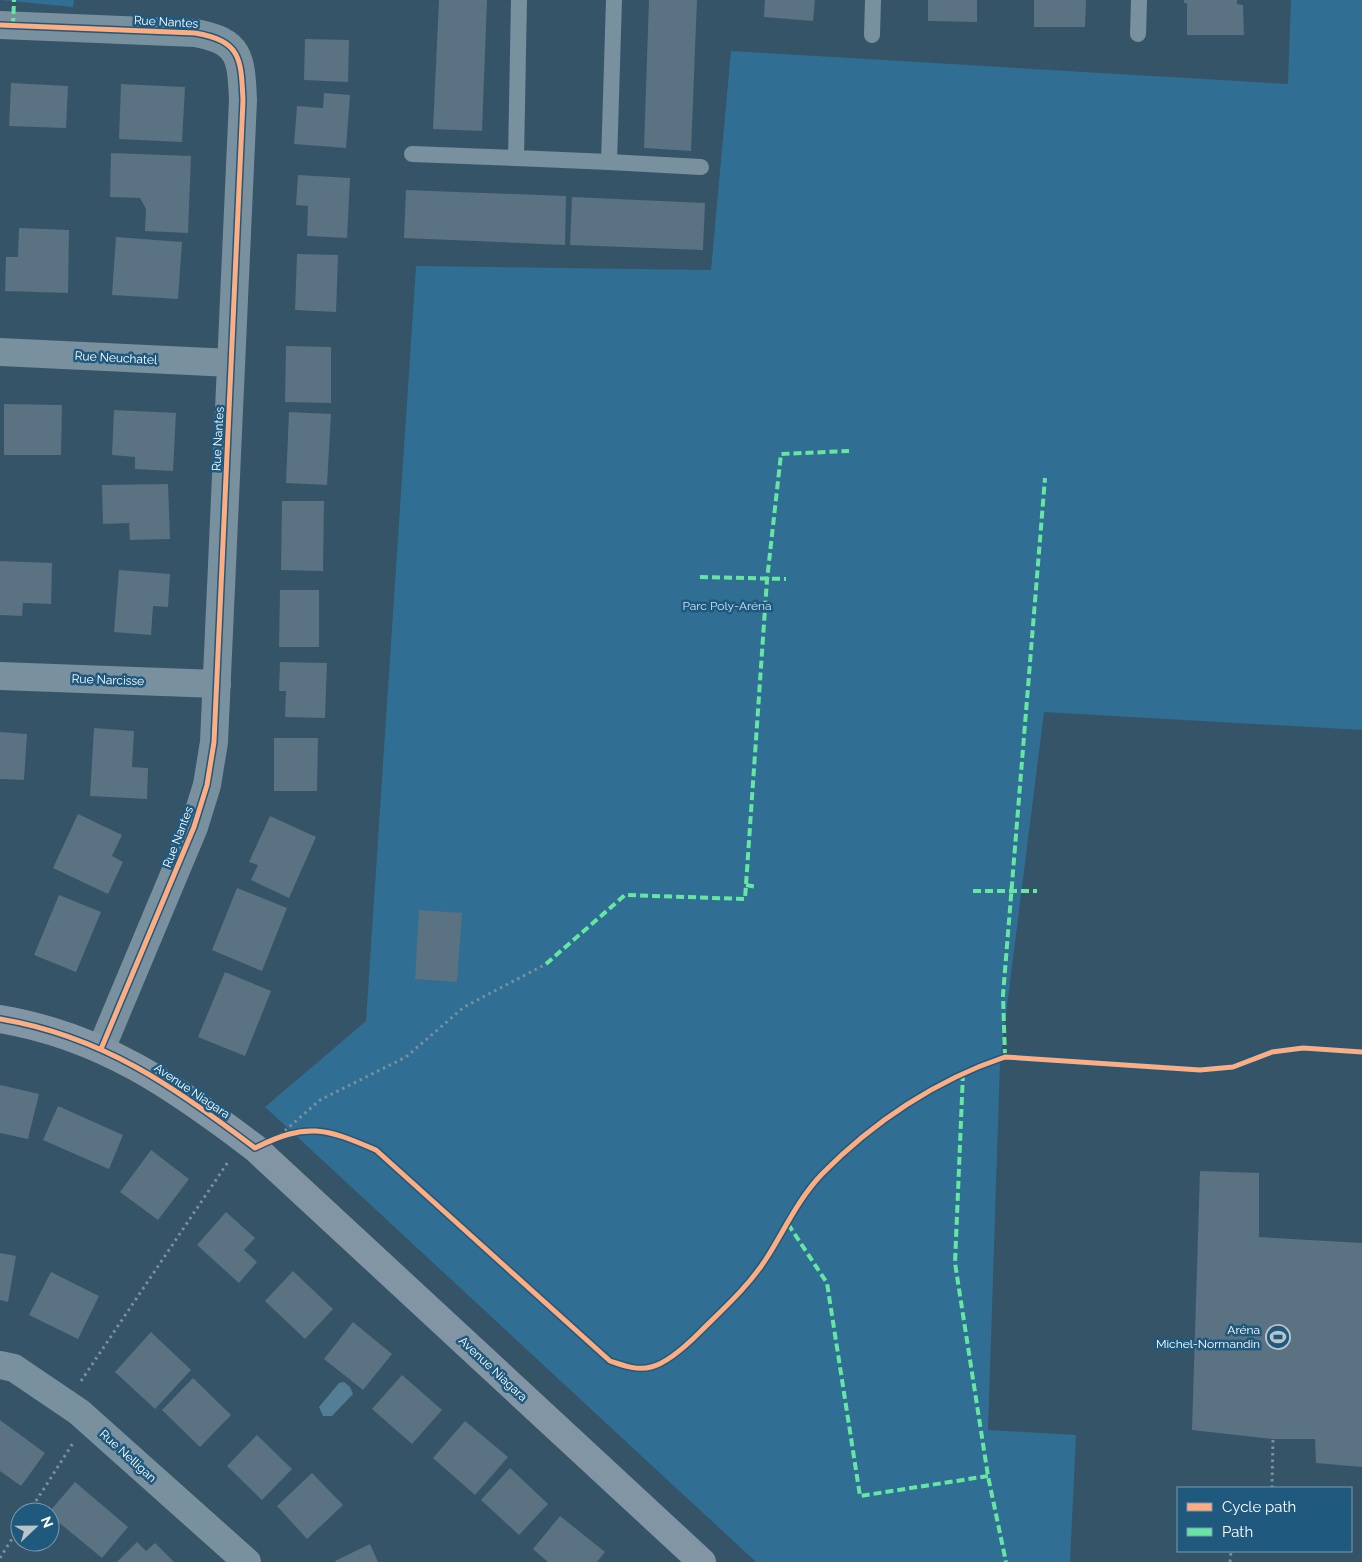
<svg xmlns="http://www.w3.org/2000/svg" width="1362" height="1562" font-family="Raleway,sans-serif">
<style>
.green{fill:#306e93}
.water{fill:#547d96}
.building{fill:#5a7281}
.lines{fill:none;stroke-linecap:round;stroke-linejoin:round}
.path{stroke:#79909f;stroke-width:3;stroke-dasharray:2.5 4;stroke-linecap:butt}
.lane{stroke:#79909f;stroke-width:16}
.street{stroke:#79909f;stroke-width:28}
.secondary{stroke:#8195a4;stroke-width:28}
.quiet{stroke:#66e7a1;stroke-width:4;stroke-dasharray:8 4;stroke-linecap:butt}
.cycleway-casing{stroke:#1f597e;stroke-width:8}
.cycleway{stroke:#ffac80;stroke-width:5}
.labels{text-anchor:middle;dominant-baseline:central;stroke-width:5;stroke-linejoin:round;paint-order:stroke}
.street-label{font-size:12px;fill:#fff;stroke:#1f597e}
.park-label{font-size:12px;fill:#c6e4f6;stroke:#1f597e}
.poi-label{font-size:12px;fill:#fff;stroke:#1f597e;text-anchor:end}
</style>
<rect width="100%" height="100%" fill="#355468"/>
<g class="green">
<polygon points="0,0 74,0 73,7"/>
<polygon points="1291,0 1362,0 1362,730 1044,712 1000,1062 988,1430 1076,1435 1070,1562 756,1562 265,1107 366,1021 416,266 711,270 731,51 1288,84"/>
</g>
<polygon class="water" points="344,1382 350,1387 353,1394 332,1416 323,1416 319,1407 339,1383"/>
<g class="building">
<polygon points="439,0 487,0 482,131 433,129"/>
<polygon points="649,0 697,0 691,151 644,148"/>
<polygon points="765,0 815,0 813,21 764,17"/>
<polygon points="928,0 977,0 977,22 928,21"/>
<polygon points="1034,0 1086,0 1085,27 1034,27"/>
<polygon points="1184,0 1237,0 1237,4 1243,5 1244,35 1187,35 1187,3 1184,3"/>
<polygon points="305,39 349,40 348,82 304,80"/>
<polygon points="11,83 68,86 66,128 9,126"/>
<polygon points="121,84 185,87 182,142 119,139"/>
<polygon points="324,93 350,95 346,148 294,144 297,106 323,108"/>
<polygon points="111,153 191,156 188,233 145,231 146,209 140,198 110,197"/>
<polygon points="298,175 350,178 347,238 307,236 308,206 296,205"/>
<polygon points="406,190 566,196 565,245 404,238"/>
<polygon points="572,197 705,203 703,250 570,245"/>
<polygon points="19,228 69,230 68,293 5,291 6,257 18,257"/>
<polygon points="116,237 182,242 178,299 112,295"/>
<polygon points="297,254 338,255 336,312 295,310"/>
<polygon points="286,346 331,347 331,403 285,402"/>
<polygon points="4,404 62,405 61,455 4,455"/>
<polygon points="114,410 176,413 173,471 135,469 135,457 112,455"/>
<polygon points="289,412 331,414 327,485 286,483"/>
<polygon points="168,484 170,539 130,540 129,523 103,524 102,485"/>
<polygon points="282,501 324,501 323,571 281,570"/>
<polygon points="0,561 52,563 51,604 23,603 22,616 0,615"/>
<polygon points="119,570 170,574 168,607 153,606 151,635 114,632"/>
<polygon points="280,590 319,590 319,647 279,647"/>
<polygon points="280,662 327,663 325,718 285,717 286,691 279,691"/>
<polygon points="94,728 134,731 132,767 148,768 147,799 90,796"/>
<polygon points="0,732 27,734 24,780 0,779"/>
<polygon points="274,738 318,738 317,791 274,791"/>
<polygon points="78,814 122,835 112,856 123,862 108,894 53,868"/>
<polygon points="270,816 316,837 289,898 251,880 258,865 249,862"/>
<polygon points="237,888 287,908 262,971 212,950"/>
<polygon points="59,895 101,912 76,972 34,955"/>
<polygon points="419,910 462,913 457,982 415,979"/>
<polygon points="225,972 271,991 245,1056 198,1037"/>
<polygon points="0,1085 39,1094 28,1139 0,1133"/>
<polygon points="58,1106 123,1135 109,1169 43,1140"/>
<polygon points="151,1150 189,1179 158,1220 120,1192"/>
<polygon points="1200,1171 1259,1173 1259,1237 1362,1243 1362,1467 1316,1463 1315,1439 1273,1439 1192,1430"/>
<polygon points="226,1212 255,1238 244,1250 257,1262 239,1283 197,1245"/>
<polygon points="0,1253 16,1256 8,1302 0,1300"/>
<polygon points="293,1271 333,1309 305,1339 265,1301"/>
<polygon points="51,1272 99,1296 78,1339 29,1315"/>
<polygon points="353,1322 392,1354 363,1390 324,1359"/>
<polygon points="151,1332 191,1370 155,1409 115,1372"/>
<polygon points="402,1375 442,1410 412,1444 372,1409"/>
<polygon points="193,1378 231,1415 200,1447 162,1410"/>
<polygon points="0,1420 45,1453 21,1486 0,1471"/>
<polygon points="465,1421 508,1457 475,1495 433,1458"/>
<polygon points="257,1435 292,1469 262,1500 227,1466"/>
<polygon points="510,1468 548,1504 519,1535 481,1500"/>
<polygon points="312,1473 343,1505 307,1539 277,1506"/>
<polygon points="75,1482 128,1527 102,1558 50,1515 50,1511"/>
<polygon points="560,1516 605,1552 597,1562 548,1562 533,1549"/>
<polygon points="137,1542 146,1551 155,1543 174,1562 117,1562"/>
<polygon points="370,1544 378,1562 336,1562 335,1561"/>
</g>
<g class="lines">
<g class="path">
<polyline points="280,1135 320,1100 406,1057 464,1007 546,964"/>
<polyline points="81,1381 228,1162"/>
<polyline points="1272,1488 1273,1439"/>
<polyline points="29,1512 73,1443"/>
<polyline points="0,1558 20,1526"/>
<polyline points="1230,1562 1231,1551"/>
</g>
<g class="lane">
<polyline points="519,0 516,158 609,162 614,0"/>
<polyline points="1138,34 1139,0"/>
<polyline points="872,35 873,0"/>
<polyline points="412,154 516,158"/>
<polyline points="609,162 701,167"/>
</g>
<g class="street">
<path d="M0,25L195,33C241,41 241,58 243,100L214,742L207,785L194,827L101,1049"/>
<polyline points="0,352 231,363"/>
<polyline points="0,676 217,684"/>
<polyline points="0,1365 14,1368 79,1412 247,1562"/>
</g>
<path class="secondary" d="M0,1019C102,1036 175,1087 255,1148L702,1562"/>
<g class="quiet">
<polyline points="13,26 14,0"/>
<polyline points="700,577 786,579"/>
<polyline points="746,885 757,887"/>
<polyline points="973,891 1037,891"/>
<polyline points="546,964 625,895 745,899 767,580 781,454 849,451"/>
<polyline points="1005,1057 1003,995 1045,478"/>
<polyline points="963,1073 955,1263 988,1476 1006,1562"/>
<polyline points="788,1224 827,1283 860,1496 988,1476"/>
</g>
<defs>
<g id="cycleway">
<path d="M0,25L195,33C241,41 241,58 243,100L214,742L207,785L194,827L101,1049"/>
<path d="M0,1019C102,1036 175,1087 255,1148C307,1122 325,1128 376,1150L610,1361C622,1365 637,1371 651,1367C668,1363 687,1345 700,1332C723,1309 748,1287 766,1259C784,1231 798,1199 822,1174C873,1122 936,1080 1005,1057L1200,1070L1233,1067L1272,1052L1303,1048L1362,1052"/>
</g>
</defs>
<use href="#cycleway" class="cycleway-casing"/>
<use href="#cycleway" class="cycleway"/>
</g>
<defs>
<symbol id="stadium-ring" viewBox="-11 -11 22 22"><circle r="9.5" fill="#1f597e" stroke="#b8c3ca" stroke-width="1.5"/><path d="M0-5a6.5 5 0 1 0 0 10a6.5 5 0 1 0 0-10ZM-3.5-1.8h7v3.6h-7Z" fill="#b8c3ca"/></symbol>
</defs>
<g fill-rule="evenodd">
<use href="#stadium-ring" x="1264" y="1323" width="28" height="28"/>
</g>
<g class="labels">
<g class="street-label">
<text transform="translate(166 22) rotate(3)">Rue Nantes</text>
<text transform="translate(116 358) rotate(3)">Rue Neuchatel</text>
<text transform="translate(218 439) rotate(-87)">Rue Nantes</text>
<text transform="translate(108 680) rotate(2)">Rue Narcisse</text>
<text transform="translate(178 837) rotate(-69)">Rue Nantes</text>
<text transform="translate(192 1091) rotate(34)">Avenue Niagara</text>
<text transform="translate(493 1369) rotate(43)">Avenue Niagara</text>
<text transform="translate(128 1456) rotate(42)">Rue Nelligan</text>
</g>
<g class="park-label">
<text x="727" y="606">Parc Poly-Aréna</text>
</g>
<g class="poi-label">
<text x="1260" y="1330">Aréna<tspan x="1260" dy="14">Michel-Normandin</tspan></text>
</g>
</g>
<rect x="1177" y="1487" width="175" height="65" fill="#1f597e" stroke="#799bb2"/>
<rect x="1187" y="1503" width="25" height="8" fill="#ffac80" stroke="#799bb2"/>
<text x="1222" y="1512" font-size="15" fill="#ffffff">Cycle path</text>
<rect x="1187" y="1528" width="25" height="8" fill="#66e7a1" stroke="#799bb2"/>
<text x="1222" y="1537" font-size="15" fill="#ffffff">Path</text>
<g transform="translate(35 1527) rotate(68)"><circle r="24" fill="#1f597e" stroke="#799bb2"/>
<path d="M0-4L9 19L0 12L-9 19Z" fill="#b8c3ca"/>
<text y="-8" font-size="14" font-weight="bold" text-anchor="middle" fill="#ffffff">N</text>
</g>
</svg>
